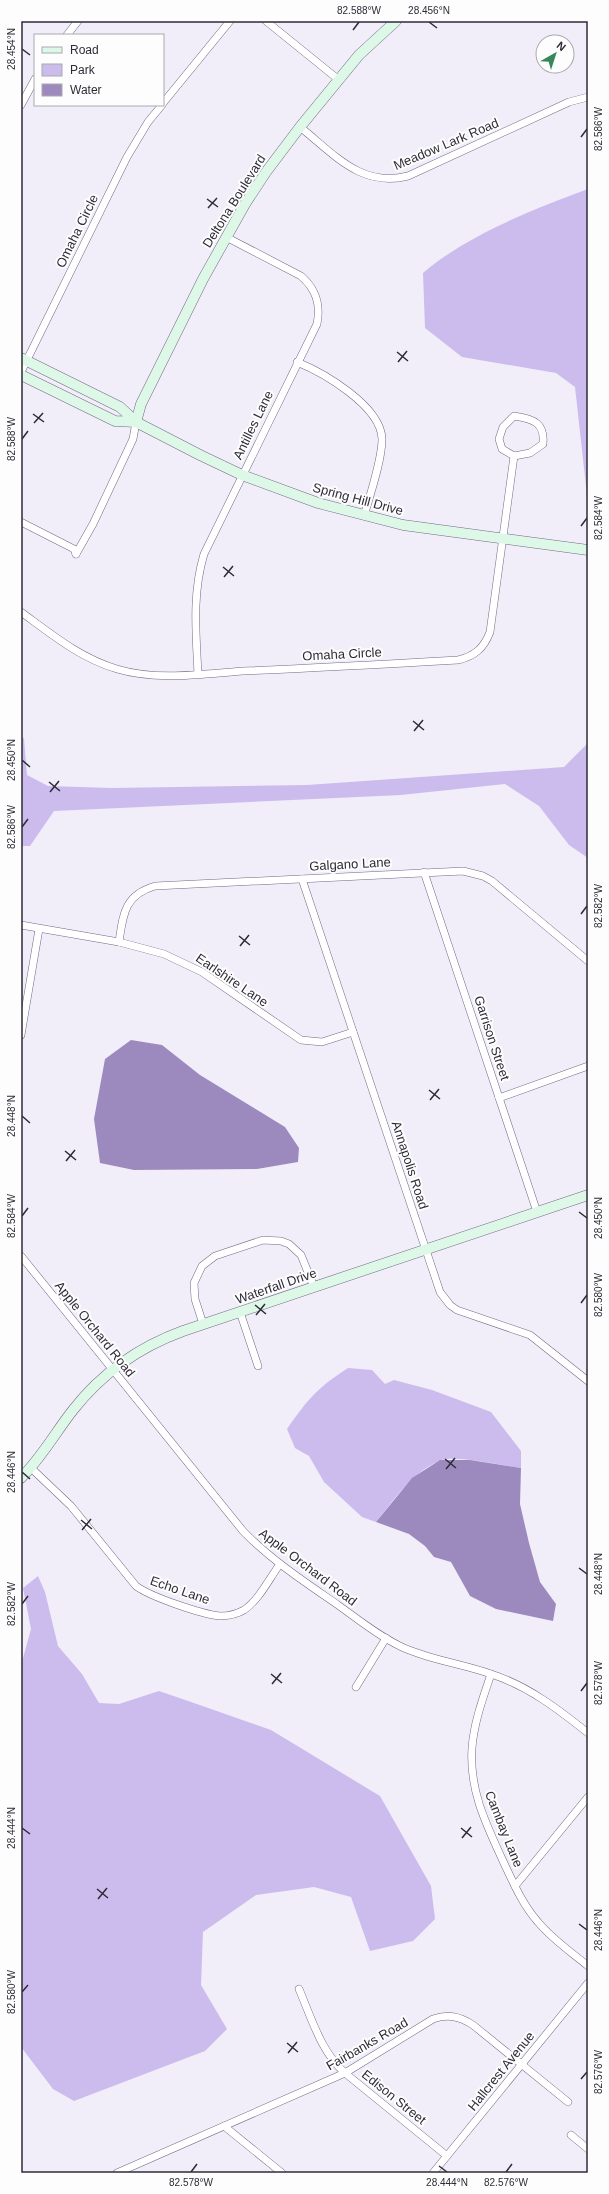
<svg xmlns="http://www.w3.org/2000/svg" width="609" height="2194" font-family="Helvetica,sans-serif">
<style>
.green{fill:#ccbcee}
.water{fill:#9c8abf}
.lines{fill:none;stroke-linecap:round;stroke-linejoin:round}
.street-casing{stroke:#726985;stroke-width:8}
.secondary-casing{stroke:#726985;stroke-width:11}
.street{stroke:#fff;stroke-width:7}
.secondary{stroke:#def8e8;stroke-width:10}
.ticks{fill:none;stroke:#2e2b37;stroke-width:1.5}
.labels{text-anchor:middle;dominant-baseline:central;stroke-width:4;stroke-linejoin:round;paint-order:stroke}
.street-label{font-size:13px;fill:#2e2b37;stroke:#fdfdfd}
.neatline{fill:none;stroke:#2e2b37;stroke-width:1.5}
.ticks-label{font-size:10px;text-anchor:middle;fill:#2e2b37}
</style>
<rect width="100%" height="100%" fill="#f1eefa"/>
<g class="green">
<path d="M588,189V504L575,387L556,373L462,357L425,328L423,273C467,235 534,209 588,189Z"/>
<polygon points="21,735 24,739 27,775 48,786 112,788 307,785 564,767 588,743 588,858 569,845 539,806 505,784 401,795 54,811 30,846 21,846"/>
<path d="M348,1368L372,1370L385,1384L394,1380L432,1390L491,1412L521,1451V1468C504,1466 453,1454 439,1461C411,1473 394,1500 376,1522L362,1517L324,1482L309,1456L295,1448L287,1429C308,1399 317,1388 348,1368Z"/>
<polygon points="38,1576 45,1592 58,1646 82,1674 99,1703 119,1704 159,1691 191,1702 271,1730 380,1796 431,1886 435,1919 413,1941 370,1951 351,1897 314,1887 256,1895 203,1932 201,1985 227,2029 205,2051 74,2101 53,2089 21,2047 21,1660 23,1658 31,1629 23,1588"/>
</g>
<g class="water">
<polygon points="131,1040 162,1045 200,1075 285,1127 299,1148 298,1162 257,1169 134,1170 100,1163 94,1119 105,1059"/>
<polygon points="440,1460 470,1460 521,1468 520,1504 529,1543 540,1582 556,1604 553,1621 496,1609 470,1596 451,1562 434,1557 425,1546 409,1534 376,1522 412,1478"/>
</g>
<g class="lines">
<defs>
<g id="street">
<polyline points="266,21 339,80"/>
<polyline points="67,35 78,21"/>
<polyline points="163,103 230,21"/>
<polyline points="21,105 35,79"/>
<path d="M300,127C334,154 361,188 408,176L569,102L588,97"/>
<path d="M297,362C324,373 381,406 382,439C382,460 370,495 364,516"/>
<polyline points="21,372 127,157 148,122 162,105"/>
<path d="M514,416C534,419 545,423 543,444L530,453L514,456L502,449L499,439L503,427Z"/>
<polyline points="21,522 74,549 76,554"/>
<polyline points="76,554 93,524 133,439 136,422"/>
<path d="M21,612C51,634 80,658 117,669C157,681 202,674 243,671C315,668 387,664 458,660C475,656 484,648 490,632L514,456"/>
<path d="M198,674C196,633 192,594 204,554L317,324C321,304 316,289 301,276L226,237"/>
<polyline points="424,872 537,1212"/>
<polyline points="302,879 440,1292 450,1305 457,1310 530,1335 588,1381"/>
<polyline points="21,925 119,942 164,954 202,972 301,1040 322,1042 353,1032"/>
<path d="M119,942C123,915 124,895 155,886L463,871L483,876L492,881L588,961"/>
<polyline points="21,1035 39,929"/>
<polyline points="499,1098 588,1066"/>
<path d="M21,1256L243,1531C271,1560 305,1582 338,1605C359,1620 380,1637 404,1648C432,1660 462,1664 491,1674C528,1686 558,1709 588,1733"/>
<polyline points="240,1312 258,1366"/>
<polyline points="203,1324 195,1299 194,1283 202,1266 215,1256 263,1240 281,1241 289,1244 301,1255 314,1287"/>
<path d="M31,1468L71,1506L136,1586C151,1597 201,1614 220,1616C228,1616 237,1614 244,1610C259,1600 269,1579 280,1564"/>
<path d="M491,1674C483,1698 474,1722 472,1748C469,1790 486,1824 503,1861C513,1882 522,1904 538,1922C552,1939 571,1952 588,1966"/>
<polyline points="356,1687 386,1638"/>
<polyline points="515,1886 588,1797"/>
<path d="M299,1989C311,2017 321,2052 345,2073L447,2156"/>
<polyline points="224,2126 282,2173"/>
<polyline points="571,2135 588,2149"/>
<path d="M117,2173L345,2073L433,2019C448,2014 459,2016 473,2025L568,2102"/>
<polyline points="433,2173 588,1983"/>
</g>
<g id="secondary">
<polyline points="21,358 120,407 136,422 200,455 242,475 318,503 403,525 588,550"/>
<polyline points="21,375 115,421 136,422"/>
<polyline points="136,422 141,404 203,279 245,204 266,172 300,127 359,55 396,21"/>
<path d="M21,1478C42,1457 55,1433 73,1410C102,1373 139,1347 183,1331L588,1195"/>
</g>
</defs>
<use href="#street" class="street-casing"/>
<use href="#secondary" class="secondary-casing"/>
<use href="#street" class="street"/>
<use href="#secondary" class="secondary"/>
</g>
<path class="ticks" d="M429,22L437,28M353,30L359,22M22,49L30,55M581,137L587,129M207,199L218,207M208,208L217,198M397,352L408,361M398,362L407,351M33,414L44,422M34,423L43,413M22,439L28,431M581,526L587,518M223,567L234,576M224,577L233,566M413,721L424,730M414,731L423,720M22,760L30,767M49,782L60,791M50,792L59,781M22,827L28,819M581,914L587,906M239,936L250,945M240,946L249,935M429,1090L440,1099M430,1100L439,1089M22,1116L30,1123M65,1151L76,1160M66,1161L75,1150M579,1212L587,1218M22,1216L28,1208M581,1303L587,1295M255,1305L266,1314M256,1315L265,1304M445,1459L456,1468M446,1469L455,1458M22,1472L30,1479M81,1520L92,1529M82,1530L91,1519M579,1568L587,1574M22,1604L28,1596M271,1674L282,1683M272,1684L281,1673M581,1691L587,1683M22,1828L30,1834M461,1828L472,1837M462,1838L471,1827M97,1889L108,1898M98,1899L107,1888M579,1924L587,1930M22,1992L28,1985M287,2043L298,2052M288,2053L297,2042M581,2079L587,2072M439,2166L447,2172M191,2172L197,2164M506,2172L512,2164"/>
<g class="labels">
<g class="street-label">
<text transform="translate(446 144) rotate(-23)">Meadow Lark Road</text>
<text transform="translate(234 201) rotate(-58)">Deltona Boulevard</text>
<text transform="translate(77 231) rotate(-64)">Omaha Circle</text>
<text transform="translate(253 425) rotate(-64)">Antilles Lane</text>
<text transform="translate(358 499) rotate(15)">Spring Hill Drive</text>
<text transform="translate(342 654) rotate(-3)">Omaha Circle</text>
<text transform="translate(350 864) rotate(-3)">Galgano Lane</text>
<text transform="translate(232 980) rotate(34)">Earlshire Lane</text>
<text transform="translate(492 1038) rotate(72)">Garrison Street</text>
<text transform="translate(410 1165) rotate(72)">Annapolis Road</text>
<text transform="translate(276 1286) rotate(-19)">Waterfall Drive</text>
<text transform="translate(95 1329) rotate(51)">Apple Orchard Road</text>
<text transform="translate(308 1567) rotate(37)">Apple Orchard Road</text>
<text transform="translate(180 1590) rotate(19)">Echo Lane</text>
<text transform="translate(504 1829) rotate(68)">Cambay Lane</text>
<text transform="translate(367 2044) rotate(-30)">Fairbanks Road</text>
<text transform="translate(501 2071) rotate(-51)">Hallcrest Avenue</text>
<text transform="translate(394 2097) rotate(39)">Edison Street</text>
</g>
</g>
<rect width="609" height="2194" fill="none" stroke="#fdfdfd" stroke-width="44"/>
<rect x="34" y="34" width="130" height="72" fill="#fdfdfd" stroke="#aaa9ae"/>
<rect x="42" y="47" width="20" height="6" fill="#def8e8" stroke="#aaa9ae"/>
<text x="70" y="54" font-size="12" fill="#2e2b37">Road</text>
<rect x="42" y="64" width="20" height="12" fill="#ccbcee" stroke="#aaa9ae"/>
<text x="70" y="74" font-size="12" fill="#2e2b37">Park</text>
<rect x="42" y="84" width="20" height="12" fill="#9c8abf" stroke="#aaa9ae"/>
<text x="70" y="94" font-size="12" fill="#2e2b37">Water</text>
<g transform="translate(555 54) rotate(39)"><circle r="19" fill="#fdfdfd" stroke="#aaa9ae"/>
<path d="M0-3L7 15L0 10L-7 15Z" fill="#36885a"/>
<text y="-6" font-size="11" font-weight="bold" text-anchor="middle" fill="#2e2b37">N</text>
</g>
<rect x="22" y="22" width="565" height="2150" class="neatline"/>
<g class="ticks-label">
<text x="359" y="14">82.588°W</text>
<text x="429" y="14">28.456°N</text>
<text transform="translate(11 49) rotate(-90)" y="4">28.454°N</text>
<text transform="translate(598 129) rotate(-90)" y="4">82.586°W</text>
<text transform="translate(11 439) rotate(-90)" y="4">82.588°W</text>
<text transform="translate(598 518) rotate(-90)" y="4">82.584°W</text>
<text transform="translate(11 760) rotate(-90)" y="4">28.450°N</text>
<text transform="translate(11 827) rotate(-90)" y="4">82.586°W</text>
<text transform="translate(598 906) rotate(-90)" y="4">82.582°W</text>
<text transform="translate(11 1116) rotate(-90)" y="4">28.448°N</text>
<text transform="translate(11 1216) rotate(-90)" y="4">82.584°W</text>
<text transform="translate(598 1218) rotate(-90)" y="4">28.450°N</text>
<text transform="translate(598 1295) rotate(-90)" y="4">82.580°W</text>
<text transform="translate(11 1472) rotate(-90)" y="4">28.446°N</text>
<text transform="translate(598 1574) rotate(-90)" y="4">28.448°N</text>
<text transform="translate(11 1604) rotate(-90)" y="4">82.582°W</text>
<text transform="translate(598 1683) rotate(-90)" y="4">82.578°W</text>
<text transform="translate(11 1828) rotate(-90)" y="4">28.444°N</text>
<text transform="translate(598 1930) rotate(-90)" y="4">28.446°N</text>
<text transform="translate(11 1992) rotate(-90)" y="4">82.580°W</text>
<text transform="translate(598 2072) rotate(-90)" y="4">82.576°W</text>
<text x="191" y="2186">82.578°W</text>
<text x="447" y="2186">28.444°N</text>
<text x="506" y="2186">82.576°W</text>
</g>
</svg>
